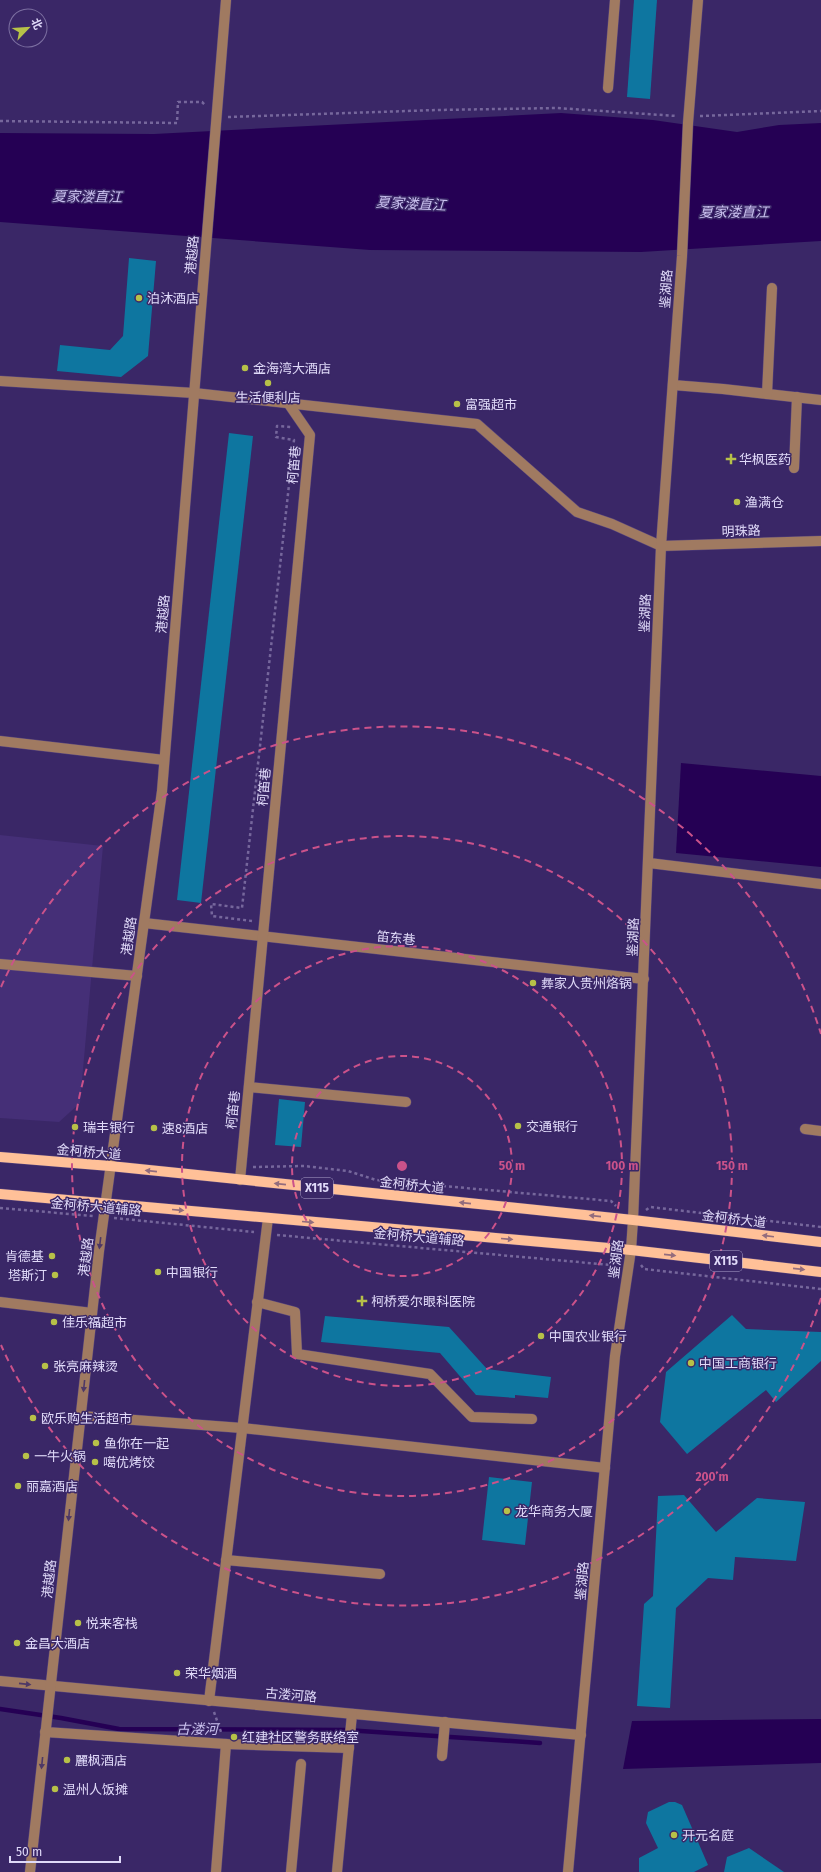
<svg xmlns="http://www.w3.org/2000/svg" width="821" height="1872" font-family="'Fira Sans','Noto Sans SC',sans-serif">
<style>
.built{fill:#452f77}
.water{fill:#250054}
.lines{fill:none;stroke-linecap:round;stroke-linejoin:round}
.stream{stroke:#250054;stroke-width:4.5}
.building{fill:#0e76a0}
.minor-casing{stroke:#55447e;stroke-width:11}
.major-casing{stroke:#55447e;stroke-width:11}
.path{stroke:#76679c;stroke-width:2.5;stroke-dasharray:3 3;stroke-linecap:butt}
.minor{stroke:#a07a61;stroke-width:10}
.major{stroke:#ffc098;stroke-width:10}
.oneway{fill:#936c7d}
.oneway2{fill:#4e3866}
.ring{fill:none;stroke:#cb528a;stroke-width:2;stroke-dasharray:7 5}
.poi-dot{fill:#b7c148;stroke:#3a2767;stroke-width:1.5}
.labels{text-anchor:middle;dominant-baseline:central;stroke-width:3;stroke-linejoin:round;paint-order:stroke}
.shield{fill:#3a2767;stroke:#aea4cd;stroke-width:1}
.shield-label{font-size:12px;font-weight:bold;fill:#e0daf9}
.street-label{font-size:13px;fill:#e0daf9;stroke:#3a2767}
.poi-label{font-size:13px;fill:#e0daf9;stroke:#3a2767;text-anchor:start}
.water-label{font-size:14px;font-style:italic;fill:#c9c0ee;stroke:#3a2767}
.centre{fill:#cb528a;stroke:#3a2767;stroke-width:2}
.ring-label{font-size:12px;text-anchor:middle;font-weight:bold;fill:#cb528a;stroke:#3a2767;stroke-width:3;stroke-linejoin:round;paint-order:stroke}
</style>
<rect width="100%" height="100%" fill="#3a2767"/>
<polygon class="built" points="0,835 103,846 80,1103 59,1122 0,1118"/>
<g class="water">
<polygon points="561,113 653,120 737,132 779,125 821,123 821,241 641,252 370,250 0,222 0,133 154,134"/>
<polygon points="681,763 821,776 821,867 676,853"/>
<polygon points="821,1719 821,1763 623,1769 632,1721"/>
</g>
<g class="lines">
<polyline class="stream" points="0,1709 61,1718 119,1729 346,1730 540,1743"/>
</g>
<g class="building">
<polygon points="634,0 657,0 650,99 627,97"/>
<polygon points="129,258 156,261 148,356 121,377 57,371 60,345 110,350 123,336"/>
<polygon points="229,433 253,436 201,903 177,900"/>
<polygon points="279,1099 305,1102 301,1147 275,1145"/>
<polygon points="732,1315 746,1329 821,1332 821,1361 776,1402 766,1390 687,1454 660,1422 666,1372"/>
<polygon points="325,1316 449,1327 487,1369 551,1377 548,1398 515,1395 515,1398 476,1395 440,1353 321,1342"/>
<polygon points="489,1477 532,1482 525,1545 482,1540"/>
<polygon points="684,1495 716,1532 757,1498 805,1502 796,1561 735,1557 733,1580 708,1578 676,1608 670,1708 637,1706 644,1604 653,1596 658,1496"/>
<polygon points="669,1802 675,1802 682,1805 708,1865 694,1872 639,1872 639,1858 658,1848 646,1823 648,1812"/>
<polygon points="749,1848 784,1872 724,1872 727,1857"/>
</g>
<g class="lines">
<defs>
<g id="minor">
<polyline points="608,88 615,0"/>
<polyline points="0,381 194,393 477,424 577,512 612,524 661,546 821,541"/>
<polyline points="673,385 723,389 821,400"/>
<polyline points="767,394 772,288"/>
<polyline points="794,468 797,397"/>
<polyline points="0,741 164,760"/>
<polyline points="649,863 821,884"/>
<polyline points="144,923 644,979"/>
<polyline points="0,964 137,976"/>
<polyline points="249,1087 406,1102"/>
<polyline points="805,1129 821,1131"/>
<polyline points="240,1180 310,435 288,403"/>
<polyline points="0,1302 92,1313"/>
<polyline points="257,1302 295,1312 297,1354 430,1374 472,1417 532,1419"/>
<polyline points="81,1416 242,1428 605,1468"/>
<polyline points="226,1560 380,1574"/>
<polyline points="0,1681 581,1735"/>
<polyline points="209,1701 268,1218"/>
<polyline points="45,1732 226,1744 349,1748"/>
<polyline points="442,1756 445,1722"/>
<polyline points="30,1872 99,1251 162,791 226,0"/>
<polyline points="216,1872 226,1744"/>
<polyline points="291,1872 301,1764"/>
<polyline points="337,1872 352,1714"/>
<polyline points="568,1872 615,1356 631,1250 633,1220 661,546 682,256 688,123 698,0"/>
</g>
<g id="major">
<polyline points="0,1157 110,1166 633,1220 821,1242"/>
<polyline points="0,1194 631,1250 821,1272"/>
</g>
</defs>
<use href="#minor" class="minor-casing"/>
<use href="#major" class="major-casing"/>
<g class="path">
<polyline points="700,116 821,111"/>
<polyline points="228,117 437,110 557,108 677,116"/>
<polyline points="0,121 177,123 178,102 202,102 206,106"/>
<polyline points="252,921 212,916 211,904 242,908 294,440 276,437 277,426 291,427"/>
<polyline points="253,1167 304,1166 348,1171 376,1180 611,1201 616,1206"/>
<polyline points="0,1208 93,1216"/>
<polyline points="646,1210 650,1207 821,1227"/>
<polyline points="114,1218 254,1232"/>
<polyline points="277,1235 611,1265 616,1261"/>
<polyline points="641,1265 644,1269 821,1289"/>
<polyline points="214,1712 221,1732"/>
</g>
<use href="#minor" class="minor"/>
<use href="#major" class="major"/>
</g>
<defs><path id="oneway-solid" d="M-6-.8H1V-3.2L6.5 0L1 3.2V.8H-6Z"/></defs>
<g class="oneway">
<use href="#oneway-solid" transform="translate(151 1171) rotate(-174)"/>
<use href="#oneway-solid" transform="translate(280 1184) rotate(-174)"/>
<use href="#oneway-solid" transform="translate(465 1203) rotate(-174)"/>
<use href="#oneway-solid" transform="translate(178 1210) rotate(5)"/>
<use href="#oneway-solid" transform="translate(595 1216) rotate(-174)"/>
<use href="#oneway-solid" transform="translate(308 1222) rotate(5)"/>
<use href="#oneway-solid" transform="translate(768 1236) rotate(-173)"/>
<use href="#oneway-solid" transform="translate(507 1239) rotate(5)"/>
<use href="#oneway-solid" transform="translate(670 1255) rotate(6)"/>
<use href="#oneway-solid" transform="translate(799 1269) rotate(6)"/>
</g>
<g class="oneway2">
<use href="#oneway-solid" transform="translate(100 1243) rotate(97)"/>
<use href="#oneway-solid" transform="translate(84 1386) rotate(96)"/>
<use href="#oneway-solid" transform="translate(69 1515) rotate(96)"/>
<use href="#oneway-solid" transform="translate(25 1684) rotate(6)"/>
<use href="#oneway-solid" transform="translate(42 1763) rotate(96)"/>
</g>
<g class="ring">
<circle cx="402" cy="1166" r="110"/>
<circle cx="402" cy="1166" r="220"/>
<circle cx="402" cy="1166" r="330"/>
<path d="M821 1298A439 439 0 0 1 1 1345M1 987A439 439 0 0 1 821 1034"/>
</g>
<g class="poi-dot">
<circle cx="139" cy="298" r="4"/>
<circle cx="245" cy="368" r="4"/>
<circle cx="268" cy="383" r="4"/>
<circle cx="457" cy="404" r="4"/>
<path d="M729 453h4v4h4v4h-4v4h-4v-4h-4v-4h4z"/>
<circle cx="737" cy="502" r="4"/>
<circle cx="533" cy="983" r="4"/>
<circle cx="518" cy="1126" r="4"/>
<circle cx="75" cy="1127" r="4"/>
<circle cx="154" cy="1128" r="4"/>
<circle cx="52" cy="1256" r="4"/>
<circle cx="158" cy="1272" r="4"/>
<circle cx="55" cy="1275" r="4"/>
<path d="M360 1295h4v4h4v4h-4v4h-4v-4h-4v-4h4z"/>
<circle cx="54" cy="1322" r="4"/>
<circle cx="541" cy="1336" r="4"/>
<circle cx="691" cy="1363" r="4"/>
<circle cx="45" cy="1366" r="4"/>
<circle cx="33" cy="1418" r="4"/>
<circle cx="96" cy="1443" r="4"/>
<circle cx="26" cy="1456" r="4"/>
<circle cx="95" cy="1462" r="4"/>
<circle cx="18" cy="1486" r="4"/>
<circle cx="507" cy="1511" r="4"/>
<circle cx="78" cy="1623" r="4"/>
<circle cx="17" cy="1643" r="4"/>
<circle cx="177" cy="1673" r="4"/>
<circle cx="234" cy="1737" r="4"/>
<circle cx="67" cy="1760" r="4"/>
<circle cx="55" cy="1789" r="4"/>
<circle cx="674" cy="1835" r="4"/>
</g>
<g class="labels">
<g class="shield">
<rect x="301" y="1178" width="32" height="20" rx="3"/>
<rect x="710" y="1251" width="32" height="20" rx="3"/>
</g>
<g class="shield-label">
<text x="317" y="1188">X115</text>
<text x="726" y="1261">X115</text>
</g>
<g class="street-label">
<text transform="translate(192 255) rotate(-85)">港越路</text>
<text transform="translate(666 289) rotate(-86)">鉴湖路</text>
<text transform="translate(294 465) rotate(-85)">柯笛巷</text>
<text transform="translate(741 531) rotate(-2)">明珠路</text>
<text transform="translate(645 613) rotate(-88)">鉴湖路</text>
<text transform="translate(163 614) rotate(-85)">港越路</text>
<text transform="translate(264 787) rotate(-85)">柯笛巷</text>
<text transform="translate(129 936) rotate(-82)">港越路</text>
<text transform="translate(633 937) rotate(-88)">鉴湖路</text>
<text transform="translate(396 938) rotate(6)">笛东巷</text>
<text transform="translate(233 1110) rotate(-84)">柯笛巷</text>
<text transform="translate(89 1152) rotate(5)">金柯桥大道</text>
<text transform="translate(412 1185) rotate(6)">金柯桥大道</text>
<text transform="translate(96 1207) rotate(5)">金柯桥大道辅路</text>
<text transform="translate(734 1219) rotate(7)">金柯桥大道</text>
<text transform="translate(419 1237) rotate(5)">金柯桥大道辅路</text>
<text transform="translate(86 1257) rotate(-83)">港越路</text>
<text transform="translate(616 1259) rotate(-83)">鉴湖路</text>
<text transform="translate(49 1579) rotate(-84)">港越路</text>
<text transform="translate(582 1581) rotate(-85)">鉴湖路</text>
<text transform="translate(291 1695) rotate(5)">古溇河路</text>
</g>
<g class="poi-label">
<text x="147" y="298">泊沐酒店</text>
<text x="253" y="368">金海湾大酒店</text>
<text x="268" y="397" text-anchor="middle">生活便利店</text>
<text x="465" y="404">富强超市</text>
<text x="739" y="459">华枫医药</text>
<text x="745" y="502">渔满仓</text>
<text x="541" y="983">彝家人贵州烙锅</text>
<text x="526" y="1126">交通银行</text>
<text x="83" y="1127">瑞丰银行</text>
<text x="162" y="1128">速8酒店</text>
<text x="44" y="1256" text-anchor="end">肯德基</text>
<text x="166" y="1272">中国银行</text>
<text x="47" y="1275" text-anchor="end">塔斯汀</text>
<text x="371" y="1301">柯桥爱尔眼科医院</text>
<text x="62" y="1322">佳乐福超市</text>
<text x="549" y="1336">中国农业银行</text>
<text x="699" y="1363">中国工商银行</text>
<text x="53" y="1366">张亮麻辣烫</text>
<text x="41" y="1418">欧乐购生活超市</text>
<text x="104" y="1443">鱼你在一起</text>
<text x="34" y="1456">一牛火锅</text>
<text x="103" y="1462">噶优烤饺</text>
<text x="26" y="1486">丽嘉酒店</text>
<text x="515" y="1511">龙华商务大厦</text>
<text x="86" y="1623">悦来客栈</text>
<text x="25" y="1643">金昌大酒店</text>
<text x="185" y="1673">荣华烟酒</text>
<text x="242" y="1737">红建社区警务联络室</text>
<text x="75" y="1760">麗枫酒店</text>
<text x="63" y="1789">温州人饭摊</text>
<text x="682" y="1835">开元名庭</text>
</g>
<g class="water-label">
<text transform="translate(87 197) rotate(1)">夏家溇直江</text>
<text transform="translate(411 204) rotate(3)">夏家溇直江</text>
<text x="734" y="212">夏家溇直江</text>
<text x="197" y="1729">古溇河</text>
</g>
</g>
<circle cx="402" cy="1166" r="6" class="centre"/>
<g class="ring-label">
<text x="512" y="1170">50 m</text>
<text x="622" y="1170">100 m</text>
<text x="732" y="1170">150 m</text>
<text x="712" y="1481">200 m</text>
</g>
<g transform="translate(28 28) rotate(65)"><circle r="19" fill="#3a2767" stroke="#7c6fa1"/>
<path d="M0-3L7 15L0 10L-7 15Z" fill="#b7c148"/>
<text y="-6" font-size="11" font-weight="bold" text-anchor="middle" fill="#e0daf9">北</text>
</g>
<path d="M10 1856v6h110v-6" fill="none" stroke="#e0daf9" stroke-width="2"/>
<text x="16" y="1856" font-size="12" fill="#e0daf9" stroke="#3a2767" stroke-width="3" paint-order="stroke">50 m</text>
</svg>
